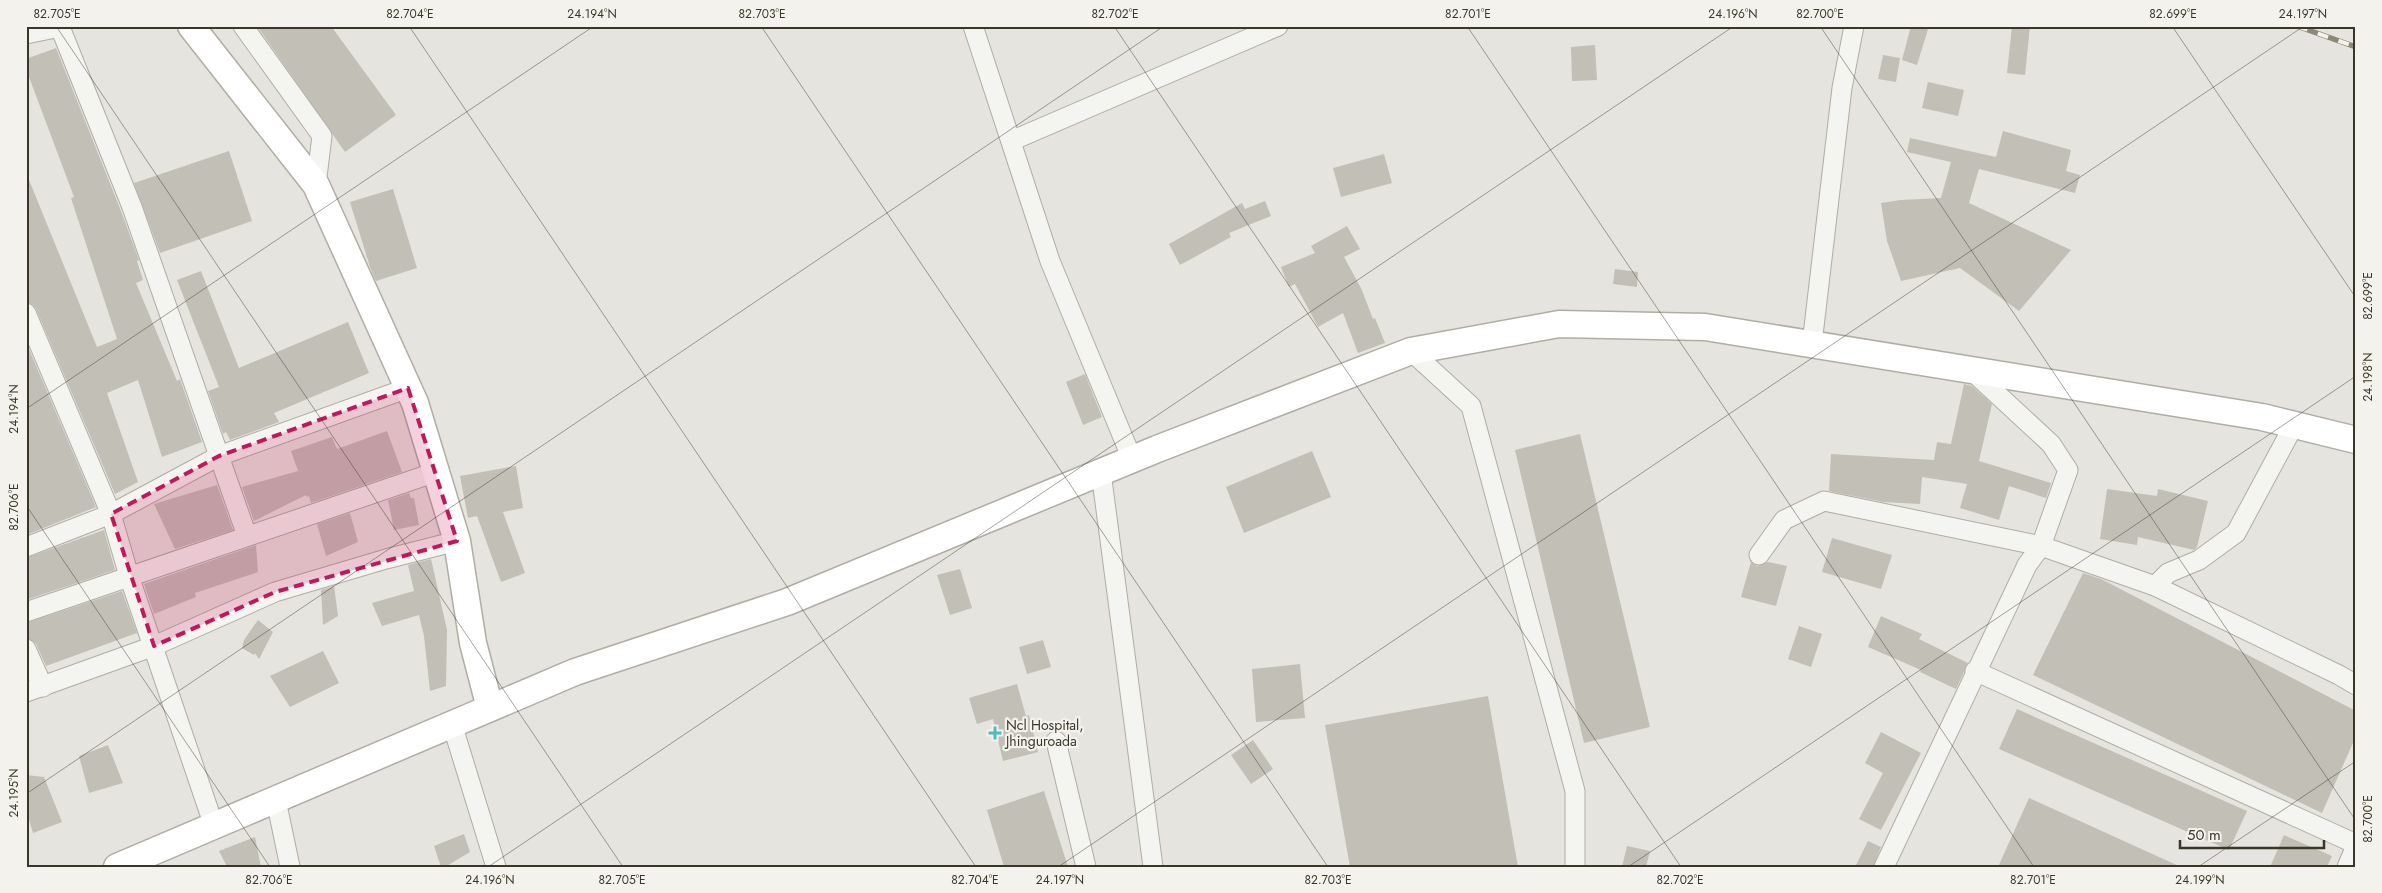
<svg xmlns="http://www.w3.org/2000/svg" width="2382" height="893" font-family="Jost,sans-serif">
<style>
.building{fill:#c2bfb6}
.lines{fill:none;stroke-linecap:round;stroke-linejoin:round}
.street-casing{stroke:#afada4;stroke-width:21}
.secondary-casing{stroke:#afada4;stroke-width:29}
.street{stroke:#f4f4f0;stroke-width:19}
.secondary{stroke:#fff;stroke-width:26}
.rail-casing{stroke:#8d8979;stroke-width:5.5}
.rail{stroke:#f3f2ed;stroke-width:4;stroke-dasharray:11;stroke-linecap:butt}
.marked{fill:#c2185b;fill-opacity:0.2;stroke:#c2185b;stroke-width:4;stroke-dasharray:10 6;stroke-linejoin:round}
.ticks{fill:none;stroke:#3a3729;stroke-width:1;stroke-opacity:0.45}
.poi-dot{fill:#50bbbe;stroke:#f3f2ed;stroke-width:2}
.labels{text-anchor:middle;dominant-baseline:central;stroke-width:4.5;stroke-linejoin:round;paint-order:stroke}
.poi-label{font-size:14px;fill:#3a3729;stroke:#f3f2ed;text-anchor:start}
.neatline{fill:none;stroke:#3a3729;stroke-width:2}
.ticks-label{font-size:12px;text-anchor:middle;fill:#3a3729}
</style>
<rect width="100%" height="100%" fill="#e6e4de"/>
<g class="building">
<polygon points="257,26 331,26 396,115 345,152"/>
<polygon points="1911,26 1929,26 1917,65 1902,60"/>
<polygon points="2012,26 2030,26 2025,75 2007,73"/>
<polygon points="1595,45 1597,80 1572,81 1571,47"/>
<polygon points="56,48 121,211 139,260 137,261 143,280 136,283 177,381 180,379 202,442 162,457 138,380 107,393 138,482 115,494 36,309 32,304 26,302 27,175 97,347 117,339 71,198 74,197 26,69 26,59"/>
<polygon points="1883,55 1900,58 1896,82 1878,79"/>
<polygon points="1928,82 1964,90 1958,116 1922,108"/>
<polygon points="2003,131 2071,150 2066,171 2080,175 2075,193 1979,169 1969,203 2071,250 2019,311 1960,268 1901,281 1887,241 1881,203 1901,200 1941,198 1951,162 1907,152 1910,138 1996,157"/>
<polygon points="229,151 252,221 160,253 134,183"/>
<polygon points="1384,154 1392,183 1341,197 1333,168"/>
<polygon points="393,189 417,268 376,281 370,267 350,202"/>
<polygon points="1265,201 1271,216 1229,233 1231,237 1180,265 1169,244 1242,203 1245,209"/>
<polygon points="1347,226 1360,249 1344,257 1361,288 1373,319 1375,318 1385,343 1358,353 1343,313 1318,327 1295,284 1289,287 1281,267 1315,253 1311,246"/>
<polygon points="1615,269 1638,272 1637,287 1613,284"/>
<polygon points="201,271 239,368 348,322 369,373 274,413 279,422 230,440 226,432 223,434 208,391 219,387 177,280"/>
<polygon points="26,342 96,507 26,535"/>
<polygon points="1085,374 1102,417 1083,425 1066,382"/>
<polygon points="1964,384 1972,386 1992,404 1979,461 2051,483 2046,498 2009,486 1999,520 1960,508 1967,484 1922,477 1920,504 1883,502 1829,491 1831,454 1934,460 1937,442 1951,444"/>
<polygon points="387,431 402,472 311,503 309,496 307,497 306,495 254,521 242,487 298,471 291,451 332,437 337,449"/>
<polygon points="1580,434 1650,727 1584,743 1515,450"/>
<polygon points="1312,451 1331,497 1244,533 1226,487"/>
<polygon points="516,466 523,508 503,512 525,573 501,582 477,516 468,518 460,476"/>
<polygon points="217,485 233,530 175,549 154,504"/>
<polygon points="2107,489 2157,496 2158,489 2208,501 2197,547 2194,550 2138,537 2137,545 2100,539"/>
<polygon points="409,493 411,498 414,498 419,525 394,530 388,500"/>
<polygon points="350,513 358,542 326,556 317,524"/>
<polygon points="104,530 115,570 26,600 26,558"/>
<polygon points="1832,538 1892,555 1881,589 1822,572"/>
<polygon points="256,545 258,572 195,593 196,597 154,614 144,584"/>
<polygon points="431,559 447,630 446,686 430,691 424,636 419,615 382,626 372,603 414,591 408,565"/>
<polygon points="1751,562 1757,566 1768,562 1787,566 1776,606 1741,597"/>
<polygon points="960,569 972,608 950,615 937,575"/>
<polygon points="2083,573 2101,579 2356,711 2356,736 2322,813 2033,675"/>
<polygon points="334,586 338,616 323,625 321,590"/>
<polygon points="122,591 137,633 46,666 36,644 26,638 26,623"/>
<polygon points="1881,616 1922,634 1919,639 1968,663 1956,689 1920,672 1921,670 1868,647"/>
<polygon points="258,620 273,632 259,659 255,653 254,655 242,648 244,640"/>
<polygon points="1799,626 1822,634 1811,667 1788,659"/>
<polygon points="1043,640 1051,667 1027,674 1019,647"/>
<polygon points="323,651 339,683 290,707 270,676"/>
<polygon points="1300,664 1305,718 1256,722 1252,669"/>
<polygon points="1017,684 1026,716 1029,715 1038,752 1003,761 993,719 977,724 969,698"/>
<polygon points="1488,696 1518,867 1350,867 1325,725"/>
<polygon points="2017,709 2247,811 2229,850 1999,749"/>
<polygon points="1881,732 1921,753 1881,830 1859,819 1883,773 1865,763"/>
<polygon points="1253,740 1273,769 1251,784 1231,755"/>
<polygon points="108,745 123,783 89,793 79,756"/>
<polygon points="26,775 44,777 62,822 33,833 26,810"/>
<polygon points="1044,791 1068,867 1004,867 987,810"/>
<polygon points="2029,798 2181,867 1998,867"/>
<polygon points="464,834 470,852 445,867 441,867 434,846"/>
<polygon points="2284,835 2332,856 2327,867 2270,867"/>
<polygon points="255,837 261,867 227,867 219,851"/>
<polygon points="1868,841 1881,847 1873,867 1855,867"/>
<polygon points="1627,846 1650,851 1646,867 1622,867"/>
</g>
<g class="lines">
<defs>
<g id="street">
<polyline points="243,26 322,136 316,185"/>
<polyline points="973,26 1050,261 1132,459"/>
<polyline points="26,34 60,27 132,207 247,536"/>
<polyline points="1011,141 1278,26"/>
<polyline points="26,313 111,514 129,576 214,826"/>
<polyline points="1812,344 1842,88 1854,26"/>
<polyline points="1411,351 1471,406 1575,791 1575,867"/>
<polyline points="1101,472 1153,867"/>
<polyline points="26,547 111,514 219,456 408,388"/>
<polyline points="1759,555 1784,520 1824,501 2041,546 2155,586 2339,675 2356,685"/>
<polyline points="2155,586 2168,573 2199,560 2236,533 2294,425"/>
<polyline points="26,612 436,472"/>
<polyline points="26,649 43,687"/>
<polyline points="1975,671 2356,844"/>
<polyline points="26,692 154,646 275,592 386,559 457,541"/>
<polyline points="452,724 496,867"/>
<polyline points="1056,741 1086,867"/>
<polyline points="276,800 290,867"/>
<polyline points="1884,867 2027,565 2041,546 2068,470 2051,444 1971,370"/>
<polyline points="2347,867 2356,846"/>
</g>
<g id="secondary">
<polyline points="191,26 316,185 415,403 457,541 473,643 490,708"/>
<polyline points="117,867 575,672 787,602 1157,449 1411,351 1559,324 1705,327 2262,417 2356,440"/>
</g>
</defs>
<use href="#street" class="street-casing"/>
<use href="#secondary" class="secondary-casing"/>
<use href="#street" class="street"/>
<use href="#secondary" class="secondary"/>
<defs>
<polyline id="rail" points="2297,26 2356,47"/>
</defs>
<use href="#rail" class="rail-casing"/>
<use href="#rail" class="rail"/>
</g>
<path class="marked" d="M408,388L457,541L275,592L154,646L111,514L219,456Z"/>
<path class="ticks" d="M56,26L623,867M409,26L976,867M761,26L1328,867M1114,26L1681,867M1467,26L2034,867M1820,26L2356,821M2172,26L2356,298M26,409L594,26M26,505L270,867M26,794L1164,26M488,867L1734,26M1058,867L2304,26M1628,867L2356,376M2198,867L2356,761"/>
<path class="poi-dot" d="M992.5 725.5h5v5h5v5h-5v5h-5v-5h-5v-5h5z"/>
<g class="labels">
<g class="poi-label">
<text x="1006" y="725">Ncl Hospital,<tspan x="1006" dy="16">Jhinguroada</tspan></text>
</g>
</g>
<rect width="2382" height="893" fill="none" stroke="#f3f2ed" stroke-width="55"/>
<path d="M2180 840v8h144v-8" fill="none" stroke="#3a3729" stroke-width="2.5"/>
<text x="2187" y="840" font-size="15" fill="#3a3729" stroke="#f3f2ed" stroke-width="4" paint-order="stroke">50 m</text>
<rect x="28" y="28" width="2326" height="838" class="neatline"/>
<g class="ticks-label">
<text x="57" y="18">82.705°E</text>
<text x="410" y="18">82.704°E</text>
<text x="592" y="18">24.194°N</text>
<text x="762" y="18">82.703°E</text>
<text x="1115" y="18">82.702°E</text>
<text x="1468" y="18">82.701°E</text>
<text x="1733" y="18">24.196°N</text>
<text x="1820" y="18">82.700°E</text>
<text x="2173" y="18">82.699°E</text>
<text x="2303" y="18">24.197°N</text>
<text transform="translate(2368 296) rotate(-90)" y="4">82.699°E</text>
<text transform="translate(2368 377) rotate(-90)" y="4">24.198°N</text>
<text transform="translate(14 409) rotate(-90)" y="4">24.194°N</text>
<text transform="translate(14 507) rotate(-90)" y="4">82.706°E</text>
<text transform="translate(14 793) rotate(-90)" y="4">24.195°N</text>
<text transform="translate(2368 819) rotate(-90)" y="4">82.700°E</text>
<text x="269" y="884">82.706°E</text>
<text x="490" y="884">24.196°N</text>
<text x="622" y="884">82.705°E</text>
<text x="975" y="884">82.704°E</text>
<text x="1060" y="884">24.197°N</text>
<text x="1328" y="884">82.703°E</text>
<text x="1680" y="884">82.702°E</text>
<text x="2033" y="884">82.701°E</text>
<text x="2200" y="884">24.199°N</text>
</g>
</svg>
